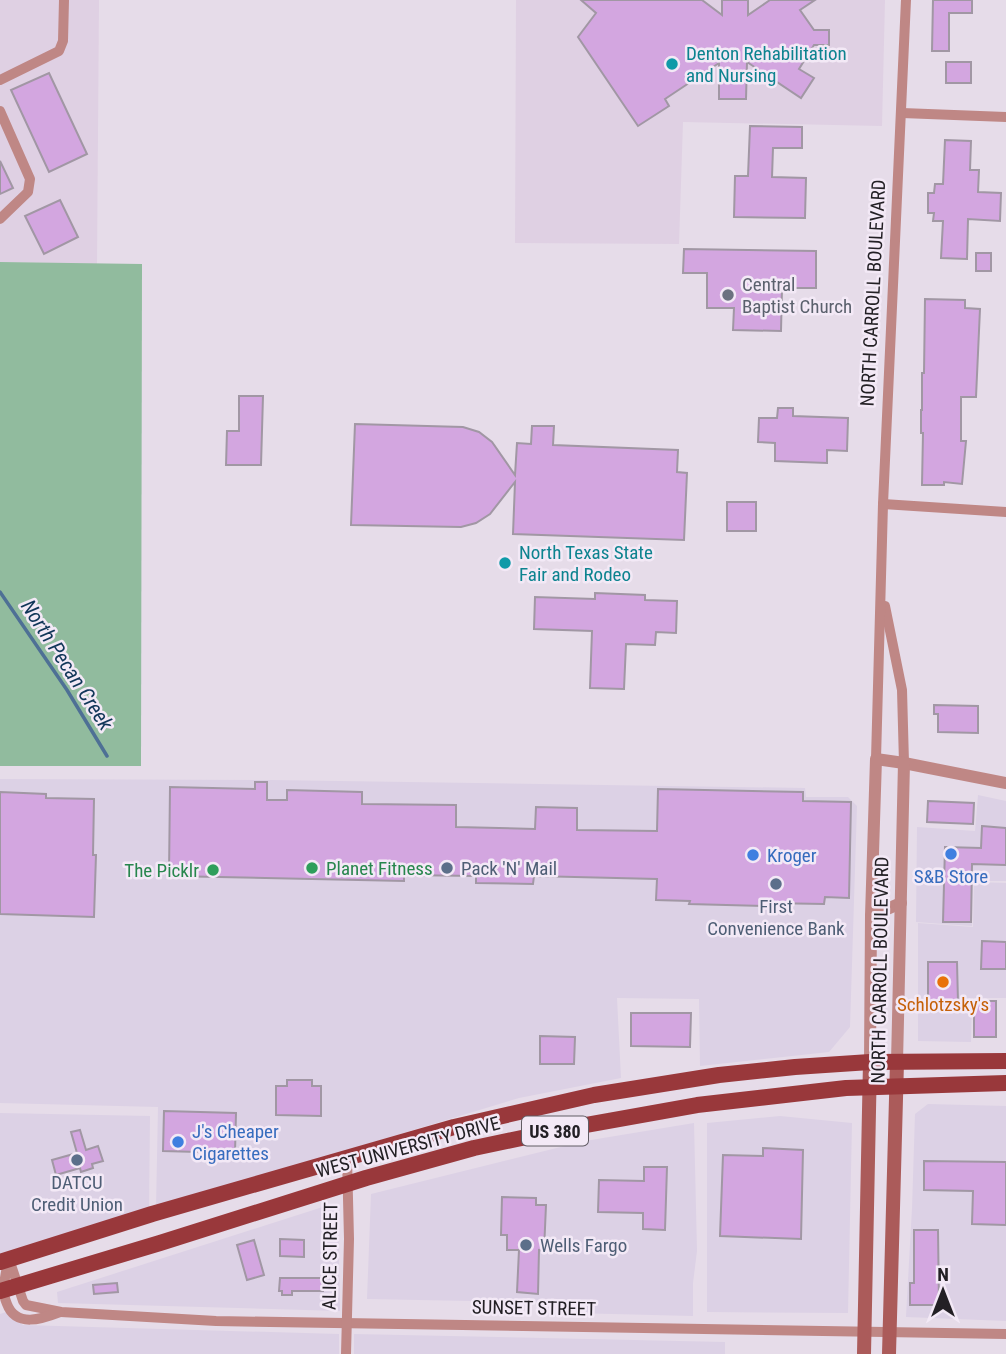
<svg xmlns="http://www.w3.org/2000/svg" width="1006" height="1354" font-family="'Roboto Condensed',sans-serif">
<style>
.commercial{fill:#dcd1e5}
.built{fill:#dfd0e3}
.green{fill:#91bb9e}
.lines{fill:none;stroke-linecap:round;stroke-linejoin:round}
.stream{stroke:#4e7095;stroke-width:3.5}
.building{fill:#d3a6e0;stroke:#a197a4;stroke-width:2}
.minor{stroke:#bf8785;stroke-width:10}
.tertiary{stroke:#bf8785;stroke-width:12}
.secondary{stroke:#ab5b5a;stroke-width:14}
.primary{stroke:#99383b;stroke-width:16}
.culture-dot{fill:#0f9aa8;stroke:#f3e9f6;stroke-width:2.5}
.worship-dot{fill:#6b7280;stroke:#f3e9f6;stroke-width:2.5}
.shop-dot{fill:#3f7fe0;stroke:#f3e9f6;stroke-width:2.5}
.leisure-dot{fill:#2e9e5b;stroke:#f3e9f6;stroke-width:2.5}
.service-dot{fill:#5c6f8a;stroke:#f3e9f6;stroke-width:2.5}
.food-dot{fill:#e8710a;stroke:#f3e9f6;stroke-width:2.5}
.labels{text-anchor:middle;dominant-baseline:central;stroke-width:5;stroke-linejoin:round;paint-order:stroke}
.shield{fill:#f3e9f6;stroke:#615c64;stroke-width:2}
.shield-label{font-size:18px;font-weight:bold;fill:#232025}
.culture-label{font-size:19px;fill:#0d838f;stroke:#f3e9f6;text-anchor:start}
.worship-label{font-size:19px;fill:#5b616d;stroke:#f3e9f6;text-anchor:start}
.street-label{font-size:19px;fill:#232025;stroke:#f3e9f6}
.shop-label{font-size:19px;fill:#366cbe;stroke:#f3e9f6;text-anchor:start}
.leisure-label{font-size:19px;fill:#27864d;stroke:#f3e9f6;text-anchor:start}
.service-label{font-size:19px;fill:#4e5e75;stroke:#f3e9f6;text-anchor:start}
.food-label{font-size:19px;fill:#c56008;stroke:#f3e9f6}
.water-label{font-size:21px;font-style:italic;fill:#103658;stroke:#f3e9f6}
</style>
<rect width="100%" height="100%" fill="#e6dce9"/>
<g class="commercial">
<polygon points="0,779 270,780 805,788 806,797 848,797 857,806 850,1027 829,1052 700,1066 699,999 617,998 621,1078 519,1098 156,1208 158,1107 0,1103"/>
<polygon points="978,795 1006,801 1006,881 973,881 972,926 916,922 917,827 975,831"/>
<polygon points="974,882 1006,883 1006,998 972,998 971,1042 918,1041 918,923 973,927"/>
<polygon points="928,1104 1006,1106 1006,1321 906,1317 912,1209 915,1114"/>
<polygon points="0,1113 150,1116 149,1210 0,1255"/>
<polygon points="780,1116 852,1123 848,1313 707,1312 707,1123"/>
<polygon points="694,1123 697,1251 693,1283 693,1316 572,1313 572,1303 367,1299 371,1194 585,1141"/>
<polygon points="329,1205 338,1213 340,1311 58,1303 57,1292"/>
<polygon points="6,1312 23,1325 339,1334 339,1354 0,1354 0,1314"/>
<polygon points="354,1334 725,1342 725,1354 354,1354"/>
</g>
<g class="built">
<polygon points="0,0 99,0 97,264 0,262"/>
<polygon points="516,0 885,0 882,126 683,122 679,244 515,243"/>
</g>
<polygon class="green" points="0,262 142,264 141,766 0,766"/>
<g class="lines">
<polyline class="stream" points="0,592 67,690 107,756"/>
</g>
<g class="building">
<polygon points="581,0 702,0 722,15 722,0 748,0 748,15 770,0 815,0 800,10 814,30 829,30 829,45 814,45 799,69 814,78 801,98 747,62 746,99 719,99 719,63 665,99 669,106 638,126 578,37 596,13"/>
<polygon points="933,0 972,0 972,13 949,13 949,51 932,51"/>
<rect x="946" y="62" width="25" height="21"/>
<polygon points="49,73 87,154 49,172 11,90"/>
<polygon points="750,126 802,127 802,148 773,148 772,177 806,178 805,218 734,217 735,176 748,176"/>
<polygon points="945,140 971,141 970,170 979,170 978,192 1001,193 1000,221 968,219 967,259 941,258 943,221 933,221 934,213 928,213 928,193 934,193 935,184 943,184"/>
<polygon points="0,161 13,188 0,194"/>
<polygon points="60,200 78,237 44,254 25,216"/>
<polygon points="684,249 816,251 816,288 782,288 781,331 733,330 734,308 707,308 707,273 683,273"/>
<rect x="976" y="253" width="15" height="18"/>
<polygon points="925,299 965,300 965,308 980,309 976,397 961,397 961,441 966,441 962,484 944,482 944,485 922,485 923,433 921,433 921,410 922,410 922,373 924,373"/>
<polygon points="239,396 263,396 261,465 226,465 227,431 239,431"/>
<polygon points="778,408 793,408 793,416 848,418 847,451 827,450 827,463 775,461 775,443 758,442 759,418 777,418"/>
<polygon points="355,424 463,427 479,432 492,442 515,475 517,443 531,444 532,426 554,426 553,445 678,450 677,472 687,473 684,540 513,534 515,482 490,514 476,523 461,527 351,525"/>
<rect x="727" y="502" width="29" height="29"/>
<polygon points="595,593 645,595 645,600 677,601 676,633 656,632 655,645 626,644 624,689 590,688 592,631 534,629 535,597 595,599"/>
<polygon points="934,705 978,706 978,733 938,732 938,714 934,714"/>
<polygon points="255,782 267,782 267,800 287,800 287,790 362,792 362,804 456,805 456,827 535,829 536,807 577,808 577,830 657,831 658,789 803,792 803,801 851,802 849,898 825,897 824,904 768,903 768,906 689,904 690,901 656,900 657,879 534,876 533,884 476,883 476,876 404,875 404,881 169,876 170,787 255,789"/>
<polygon points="0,792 46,794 46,798 94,799 93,855 96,855 94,917 0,914"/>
<polygon points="928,801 974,803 973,824 927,822"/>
<polygon points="982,826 1006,828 1006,865 972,864 971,922 943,922 945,847 981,848"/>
<polygon points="982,941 1006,942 1006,969 981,969"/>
<polygon points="928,962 957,962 958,1002 928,1002"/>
<rect x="974" y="1001" width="22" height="36"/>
<polygon points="631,1013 691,1013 690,1047 631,1046"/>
<polygon points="540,1036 575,1037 574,1064 540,1064"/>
<polygon points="287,1080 312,1080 312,1086 321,1086 321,1116 276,1115 276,1086 287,1086"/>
<polygon points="164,1111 236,1113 235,1153 163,1151"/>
<polygon points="80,1130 86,1150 98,1146 103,1161 92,1164 93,1168 81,1172 80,1168 56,1175 52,1160 77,1153 71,1132"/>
<polygon points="763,1148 803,1150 801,1239 720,1236 723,1155 763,1156"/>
<polygon points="924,1161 1006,1162 1006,1225 972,1224 973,1191 924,1190"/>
<polygon points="644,1167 667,1167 665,1230 643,1229 643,1213 598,1212 599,1180 644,1181"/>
<polygon points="502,1197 536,1198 536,1205 546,1205 544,1251 539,1250 538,1294 517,1292 519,1250 507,1250 507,1235 501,1235"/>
<polygon points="914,1230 938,1230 939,1305 910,1305 910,1283 914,1283"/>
<polygon points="280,1239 304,1240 304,1257 280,1256"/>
<polygon points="254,1240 264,1275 247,1280 237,1245"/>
<polygon points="280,1278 323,1278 323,1291 292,1291 292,1295 282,1295 282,1291 279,1291"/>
<polygon points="117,1283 118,1292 94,1294 93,1285"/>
</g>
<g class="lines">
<g class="minor">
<polyline points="0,80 59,51 63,41 64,0"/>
<polyline points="0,111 30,179 28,192 0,219"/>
<polyline points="902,113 1006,117"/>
<polyline points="883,504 1006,512"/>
<polyline points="885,606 902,690 904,763"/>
<polyline points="876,759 883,504 906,0"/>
<polyline points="9,1259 23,1301 26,1305 61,1312 216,1321 1006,1334"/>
<path d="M8,1260C7,1269 4,1279 4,1288C3,1293 5,1299 7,1304C16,1328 42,1319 60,1312"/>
<polyline points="346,1354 349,1239 347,1158"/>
</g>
<g class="tertiary">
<polyline points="871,916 901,903"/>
<polyline points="870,1062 871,916 876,759 904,763 1006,783"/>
<polyline points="897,1062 904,763"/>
</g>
<g class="secondary">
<polyline points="864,1354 870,1062"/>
<polyline points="889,1354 897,1062"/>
</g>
<g class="primary">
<polyline points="0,1262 152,1214 454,1127 594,1095 719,1075 795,1067 870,1062 1006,1061"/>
<polyline points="0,1291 160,1243 366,1178 474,1148 574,1127 697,1105 846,1088 1006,1083"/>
</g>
</g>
<g class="culture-dot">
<circle cx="672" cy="64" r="7"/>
<circle cx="505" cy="563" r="7"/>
</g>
<circle class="worship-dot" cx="728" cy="295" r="7"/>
<g class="shop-dot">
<circle cx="951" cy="854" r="7"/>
<circle cx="753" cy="855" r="7"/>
<circle cx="178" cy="1142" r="7"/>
</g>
<g class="leisure-dot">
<circle cx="312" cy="868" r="7"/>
<circle cx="213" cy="870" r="7"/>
</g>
<g class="service-dot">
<circle cx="447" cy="868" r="7"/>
<circle cx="776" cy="884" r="7"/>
<circle cx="77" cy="1160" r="7"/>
<circle cx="526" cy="1245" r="7"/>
</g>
<circle class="food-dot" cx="943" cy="982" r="7"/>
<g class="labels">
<rect class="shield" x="522" y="1116.5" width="66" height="29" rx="5"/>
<g class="shield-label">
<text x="555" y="1131">US 380</text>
</g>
<g class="culture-label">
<text x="686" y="53">Denton Rehabilitation<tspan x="686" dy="22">and Nursing</tspan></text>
<text x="519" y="552">North Texas State<tspan x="519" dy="22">Fair and Rodeo</tspan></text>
</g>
<g class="worship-label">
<text x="742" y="284">Central<tspan x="742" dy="22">Baptist Church</tspan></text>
</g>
<g class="street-label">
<text transform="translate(873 293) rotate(-87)">NORTH CARROLL BOULEVARD</text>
<text transform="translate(880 970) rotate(-89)">NORTH CARROLL BOULEVARD</text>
<text transform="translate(408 1147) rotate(-15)">WEST UNIVERSITY DRIVE</text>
<text transform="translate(330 1256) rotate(-89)">ALICE STREET</text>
<text transform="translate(534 1308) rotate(1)">SUNSET STREET</text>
</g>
<g class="shop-label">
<text x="767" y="855">Kroger</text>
<text x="951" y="876" text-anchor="middle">S&amp;B Store</text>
<text x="192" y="1131">J's Cheaper<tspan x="192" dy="22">Cigarettes</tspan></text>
</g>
<g class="leisure-label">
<text x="326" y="868">Planet Fitness</text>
<text x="199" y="870" text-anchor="end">The Picklr</text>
</g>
<g class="service-label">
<text x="461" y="868">Pack 'N' Mail</text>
<text x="776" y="906" text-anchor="middle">First<tspan x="776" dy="22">Convenience Bank</tspan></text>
<text x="77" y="1182" text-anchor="middle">DATCU<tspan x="77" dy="22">Credit Union</tspan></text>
<text x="540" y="1245">Wells Fargo</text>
</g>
<g class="food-label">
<text x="943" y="1004">Schlotzsky's</text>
</g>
<g class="water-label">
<text transform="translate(67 665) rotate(57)">North Pecan Creek</text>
</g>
</g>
<g transform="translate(943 1291)" stroke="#f3e9f6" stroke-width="5" paint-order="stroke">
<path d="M0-5L12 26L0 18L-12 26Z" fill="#232025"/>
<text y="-10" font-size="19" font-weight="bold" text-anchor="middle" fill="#232025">N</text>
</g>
</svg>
